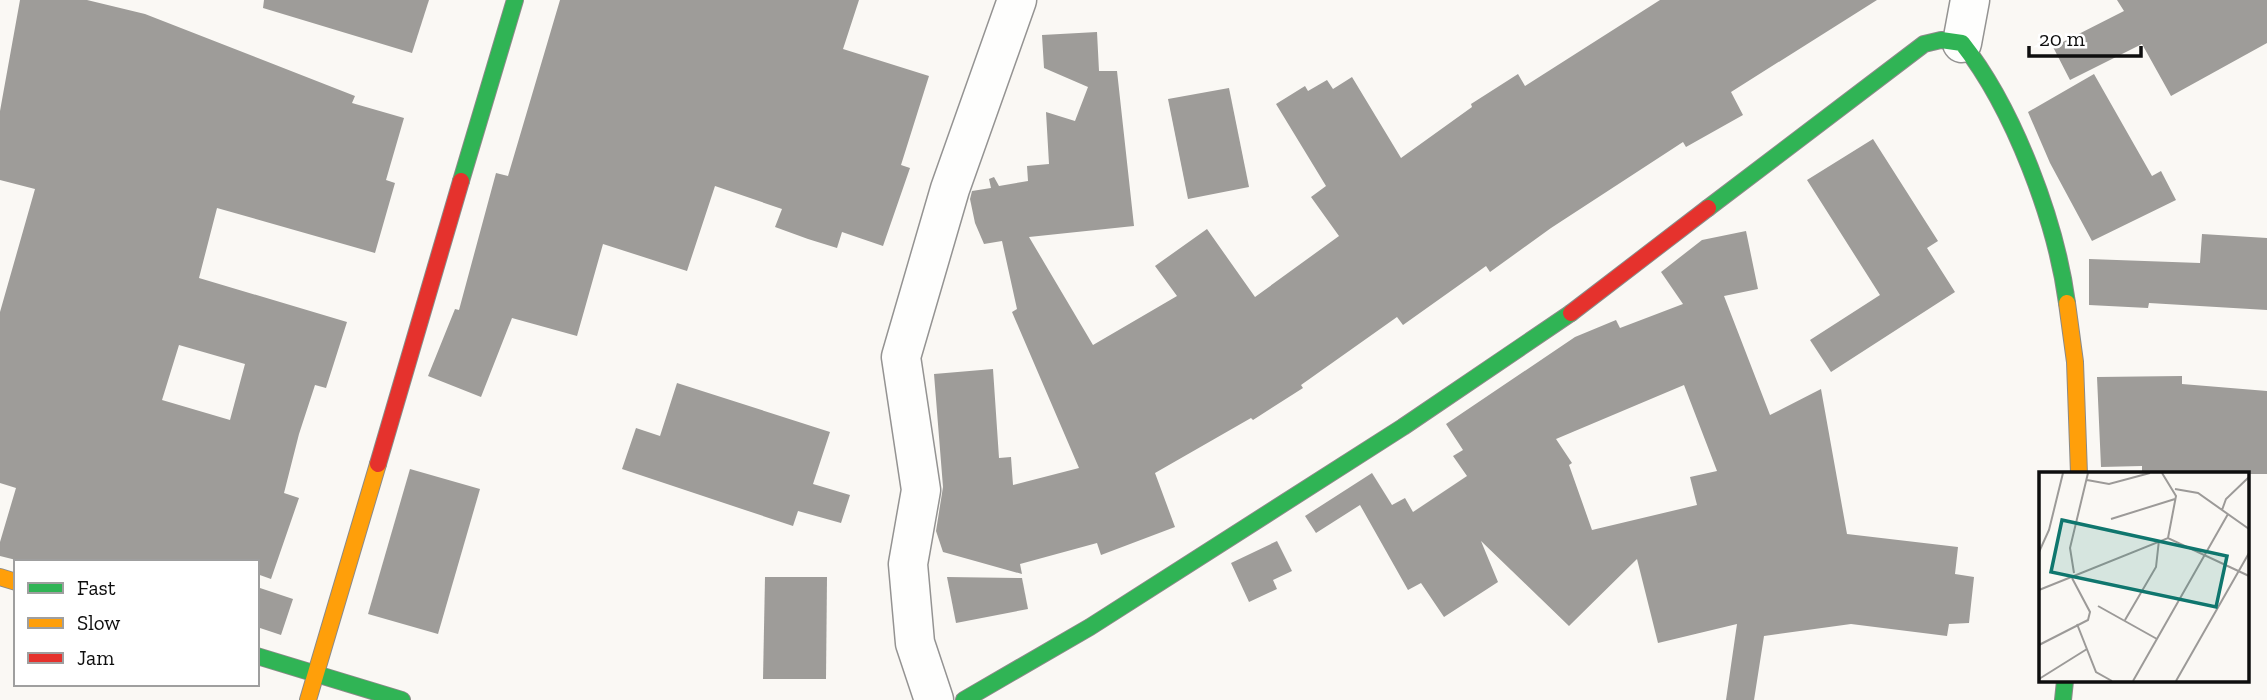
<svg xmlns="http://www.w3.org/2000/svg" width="2267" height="700" font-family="'Zilla Slab',serif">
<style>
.building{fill:#9e9c99;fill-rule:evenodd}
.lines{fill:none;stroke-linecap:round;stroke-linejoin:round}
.street-casing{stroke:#949392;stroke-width:41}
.fast-casing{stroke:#8b8a88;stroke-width:18}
.slow-casing{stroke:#8b8a88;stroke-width:18}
.jam-casing{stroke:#8b8a88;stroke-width:18}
.street{stroke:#fefefd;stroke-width:38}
.fast{stroke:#30b455;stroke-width:16}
.slow{stroke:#ff9f0a;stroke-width:16}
.jam{stroke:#e5322d;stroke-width:16}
.inset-road{fill:none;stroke:#9c9a98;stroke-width:2}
.view{fill:#0f766e;fill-opacity:0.15;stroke:#0f766e;stroke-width:3.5}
.inset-edge{fill:none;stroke:#0e0e0e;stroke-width:3.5}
</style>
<rect width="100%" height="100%" fill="#faf8f4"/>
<g class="building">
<path d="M20,0H87L145,14L355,96L352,103L404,118L386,180L395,183L375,253L217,208L199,278L347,322L326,388L315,385L299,434L284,493L299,498L271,579L257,574V562H24L0,556V542L16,488L0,483V312L35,189L0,180V111ZM179,345L245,364L230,420L162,400Z"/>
<polygon points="264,0 429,0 412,53 263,8"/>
<polygon points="560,0 859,0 843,49 929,76 901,165 910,168 883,246 842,232 837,248 808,239 775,227 782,209 715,186 687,271 603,244 577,336 512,318 481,397 428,376 455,309 459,310 496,173 508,176"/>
<polygon points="1660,0 1877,0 1731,92 1743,115 1686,147 1683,142 1551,228 1490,272 1486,266 1403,325 1397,317 1301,385 1303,388 1253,420 1251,418 1155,473 1175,527 1101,555 1097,543 1020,564 1022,574 943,552 936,531 943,487 934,374 993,369 999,458 1011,457 1013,485 1079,468 1012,312 1017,309 1002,241 984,244 975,223 970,199 972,191 991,188 989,179 994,177 999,186 1028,181 1027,166 1049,164 1046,112 1075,121 1088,87 1044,68 1042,35 1097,32 1099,71 1117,71 1134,226 1029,237 1093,345 1177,296 1155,266 1207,229 1255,297 1339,236 1311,197 1326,186 1276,104 1305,86 1308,91 1327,80 1333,89 1352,77 1401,158 1472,107 1471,104 1518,74 1525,86"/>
<polygon points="2117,0 2267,0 2267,43 2171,96 2142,44 2070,80 2053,47 2124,11"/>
<polygon points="2094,74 2152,176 2161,171 2176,200 2092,241 2050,163 2028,112"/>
<polygon points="1229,88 1249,187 1188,199 1168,99"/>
<polygon points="1873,139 1938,241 1927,248 1955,292 1831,372 1810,340 1880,295 1807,180"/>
<path d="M1746,231L1758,289L1724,296L1770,415L1821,389L1847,534L1958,547L1955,574L1974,577L1969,623L1949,624L1947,636L1851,624L1764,636L1754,700H1726L1737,624L1658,643L1637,559L1569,626L1481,541L1498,582L1444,617L1421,583L1408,590L1360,505L1316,533L1305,516L1372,473L1392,505L1405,498L1413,512L1467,476L1453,456L1463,450L1446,424L1575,337L1616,320L1620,328L1683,304L1661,272L1702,240ZM1684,385L1717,471L1690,477L1697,505L1592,530L1569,465L1572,463L1556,439Z"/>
<polygon points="2202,234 2267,238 2267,310 2149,303 2148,308 2089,305 2089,259 2200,263"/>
<polygon points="2182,376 2182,384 2267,391 2267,474 2142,474 2142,466 2101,467 2097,377"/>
<polygon points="677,383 830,432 813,484 850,495 841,523 798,511 793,526 622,469 636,428 660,436"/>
<polygon points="410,469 480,489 438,634 368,614"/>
<polygon points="1277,541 1292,571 1273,580 1277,589 1249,602 1231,563"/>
<polygon points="765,577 827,577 826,679 763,679"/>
<polygon points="947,577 1022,578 1028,609 956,623"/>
<polygon points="257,587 293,599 281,635 257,627"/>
</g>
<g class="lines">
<defs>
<g id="street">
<polyline points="1962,43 1970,0"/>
<polyline points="934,700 915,643 908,564 921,490 901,357 950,189 1017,0"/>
</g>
<g id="fast">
<polyline points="461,181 515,0"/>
<path d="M1708,208L1924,44L1941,40L1962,43C2014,109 2056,221 2067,303"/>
<polyline points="257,656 402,700"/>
<polyline points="964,700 1090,627 1403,427 1571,313"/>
<polyline points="2063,700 2065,681"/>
</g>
<g id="slow">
<polyline points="2067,303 2075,362 2079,474"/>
<polyline points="0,577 16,582"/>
<polyline points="308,700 378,464"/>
</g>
<g id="jam">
<polyline points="1571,313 1708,208"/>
<polyline points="378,464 461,181"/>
</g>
</defs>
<use href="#street" class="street-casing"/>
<use href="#fast" class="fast-casing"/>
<use href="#slow" class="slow-casing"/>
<use href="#jam" class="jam-casing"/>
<use href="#street" class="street"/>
<use href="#fast" class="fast"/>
<use href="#slow" class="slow"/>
<use href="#jam" class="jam"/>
</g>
<g transform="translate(2039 472)">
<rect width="210" height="210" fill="#faf8f4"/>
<path class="inset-road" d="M123,1L137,24L129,66M48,8L70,12L111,1M136,17L159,21L210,57M183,38L187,27L210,5M72,47L136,27M0,80L10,58L24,1M35,101L31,76L49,1M0,118L129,66L210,104M59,134L118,167M86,148L117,95L120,68M38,152L57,200L73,209M0,173L49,148L51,140L33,106M0,207L48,177M94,209L189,42M137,209L210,81"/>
<path class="view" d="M23,48L188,84L177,135L12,100Z"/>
<rect width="210" height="210" class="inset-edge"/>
</g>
<rect x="14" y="560" width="245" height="126" fill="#ffffff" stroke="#9f9f9f" stroke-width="2"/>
<rect x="28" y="583" width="35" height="10" fill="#30b455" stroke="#9f9f9f" stroke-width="2"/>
<text x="77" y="595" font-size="21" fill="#0e0e0e">Fast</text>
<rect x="28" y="618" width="35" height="10" fill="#ff9f0a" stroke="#9f9f9f" stroke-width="2"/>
<text x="77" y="630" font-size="21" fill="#0e0e0e">Slow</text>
<rect x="28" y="653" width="35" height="10" fill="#e5322d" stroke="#9f9f9f" stroke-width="2"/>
<text x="77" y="665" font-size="21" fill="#0e0e0e">Jam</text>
<path d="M2029 46v10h112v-10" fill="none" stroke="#0e0e0e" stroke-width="3.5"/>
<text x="2039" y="46" font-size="21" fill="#0e0e0e" stroke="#ffffff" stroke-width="5" paint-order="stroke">20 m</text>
</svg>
